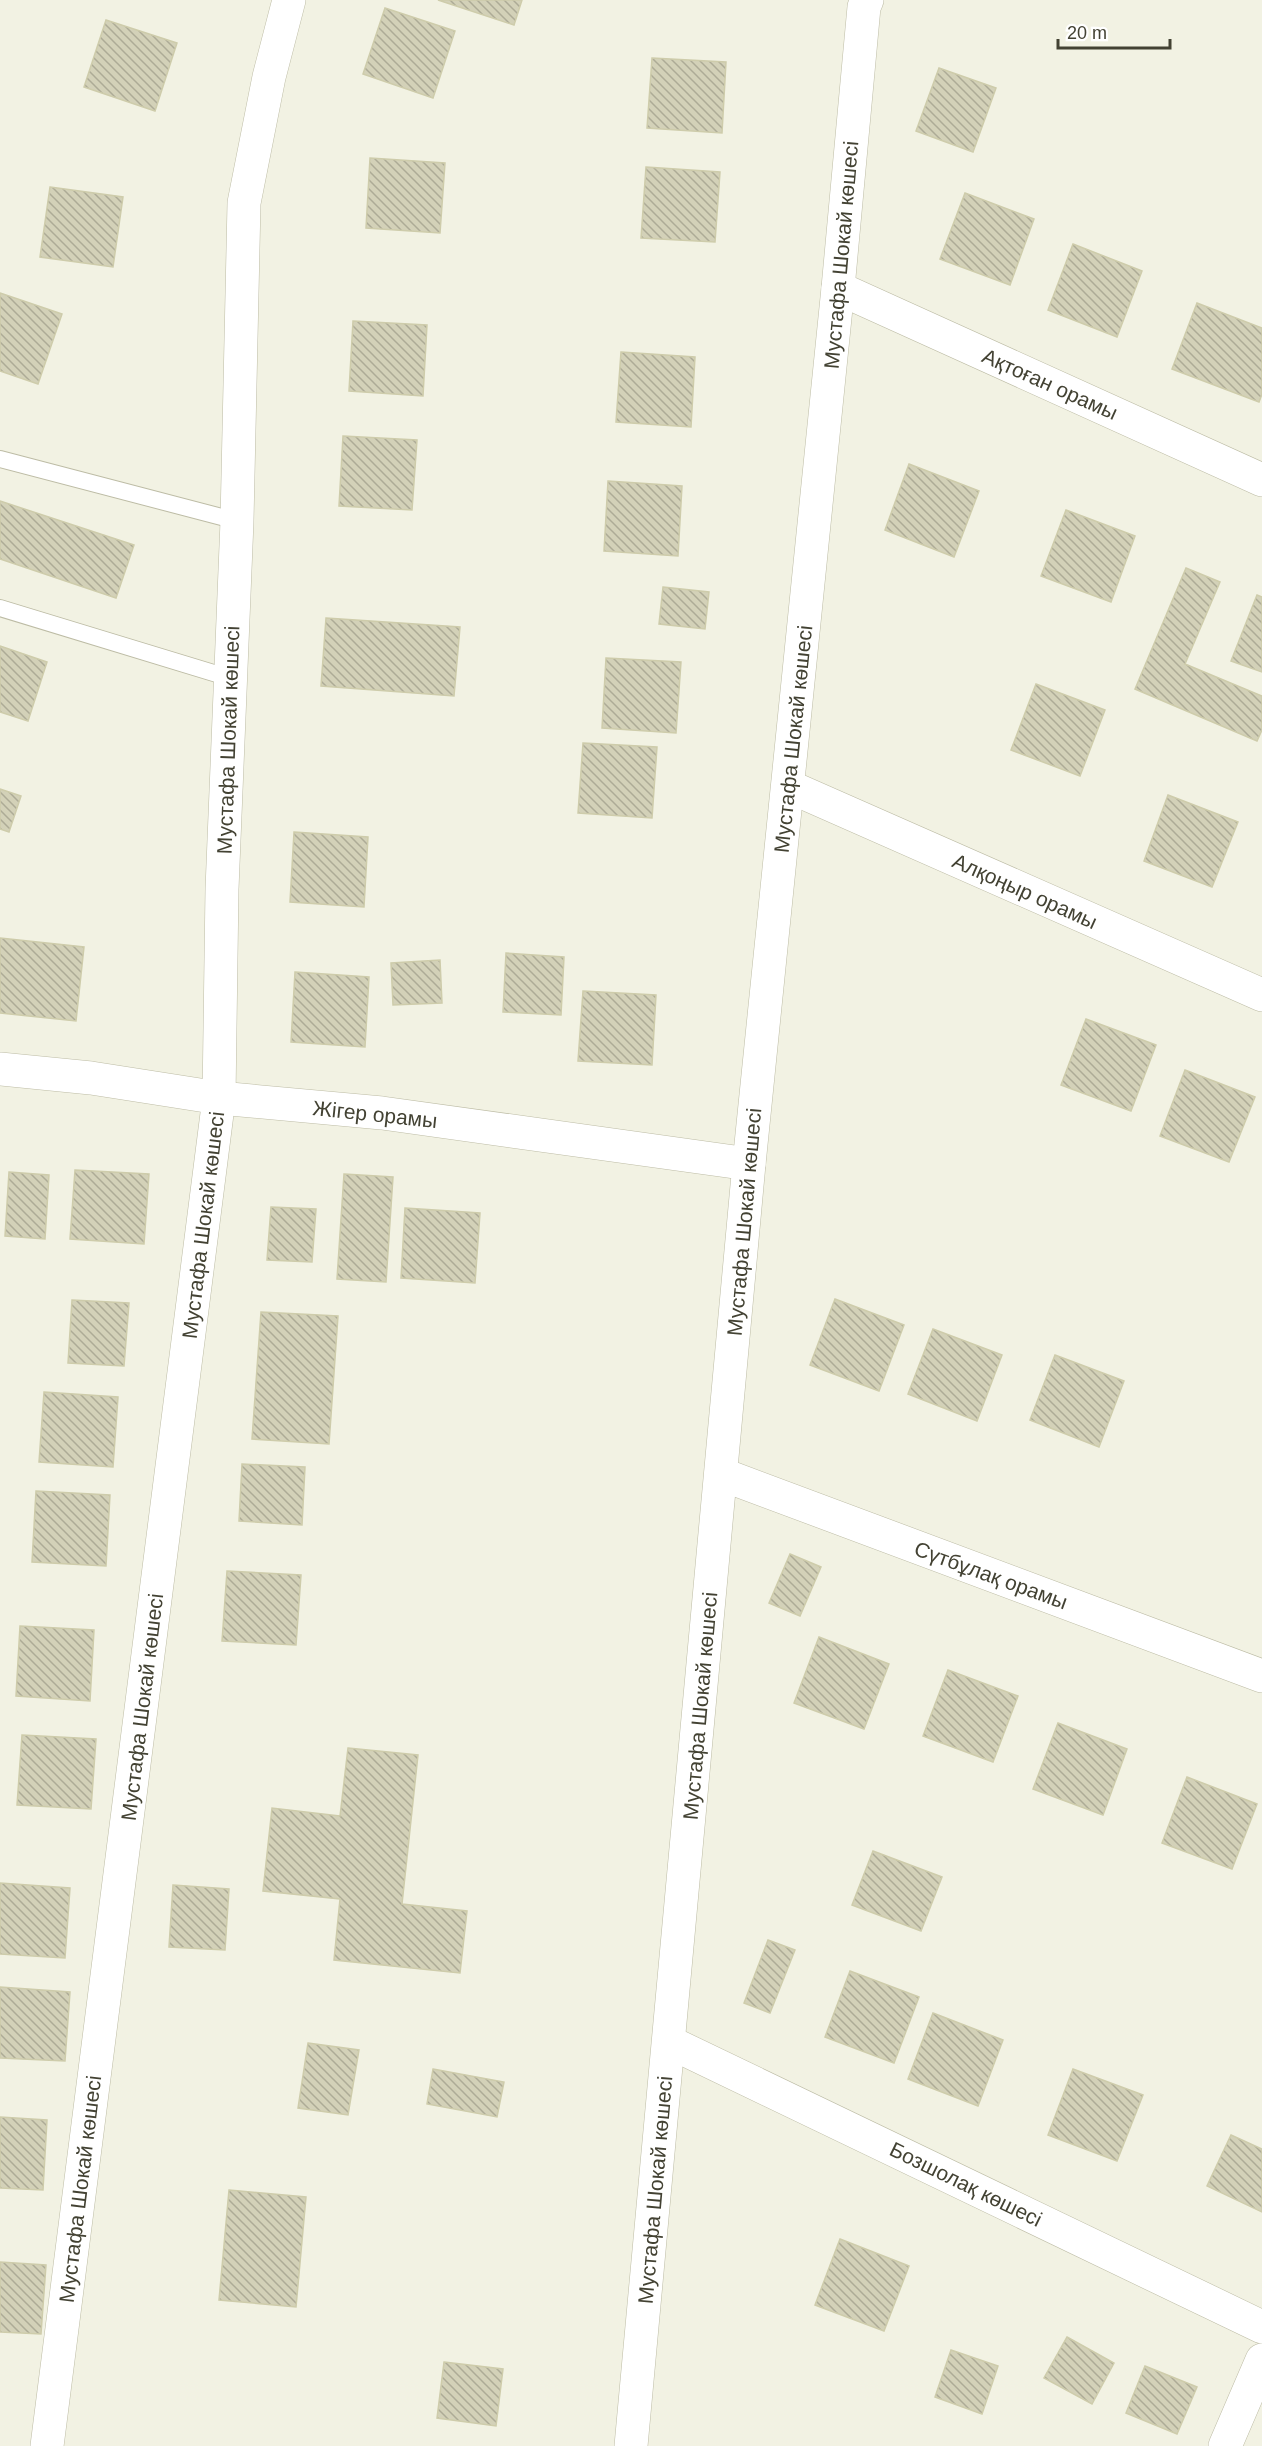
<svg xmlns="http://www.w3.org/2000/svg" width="1262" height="2446" font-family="Helvetica,sans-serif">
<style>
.building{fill:url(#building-back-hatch);stroke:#ceccab;stroke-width:1.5}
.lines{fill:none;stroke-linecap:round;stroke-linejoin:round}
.lane-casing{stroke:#bdbca5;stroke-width:18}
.street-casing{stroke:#bdbca5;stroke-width:34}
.lane{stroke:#fff;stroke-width:16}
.street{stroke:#fff;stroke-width:33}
.labels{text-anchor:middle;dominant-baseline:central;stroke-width:4.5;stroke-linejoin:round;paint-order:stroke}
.street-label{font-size:21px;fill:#434233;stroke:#fff}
</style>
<defs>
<pattern id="building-back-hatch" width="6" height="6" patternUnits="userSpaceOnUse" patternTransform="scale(1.5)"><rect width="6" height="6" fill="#d3d1b8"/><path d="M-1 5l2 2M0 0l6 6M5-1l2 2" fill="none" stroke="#adab96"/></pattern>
</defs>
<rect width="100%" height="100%" fill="#f2f2e3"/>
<g class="building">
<polygon points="438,0 522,0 514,25"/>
<polygon points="385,8 455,31 433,98 363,74"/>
<polygon points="106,20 177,43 155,111 84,87"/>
<polygon points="652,58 726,62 722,133 647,128"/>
<polygon points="939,68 996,88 973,152 916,131"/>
<polygon points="370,158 445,163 440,233 366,228"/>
<polygon points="646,167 720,172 715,242 641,238"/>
<polygon points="50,187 123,197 113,267 40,257"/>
<polygon points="965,193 1034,219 1010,285 940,259"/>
<polygon points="1073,244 1142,271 1117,337 1048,310"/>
<polygon points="0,293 62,314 38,384 0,371"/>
<polygon points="1197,303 1262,328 1262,394 1259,402 1172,369"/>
<polygon points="353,321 427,325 423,396 349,391"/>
<polygon points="621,352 695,357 691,427 616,422"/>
<polygon points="343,436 417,440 412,510 339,506"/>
<polygon points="909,464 979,491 954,557 885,530"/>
<polygon points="608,481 682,486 678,556 604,551"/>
<polygon points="0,501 134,545 116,598 0,559"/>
<polygon points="1066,510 1135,536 1111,602 1041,576"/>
<polygon points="1186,568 1220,582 1185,664 1262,696 1262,730 1257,741 1135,689"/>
<polygon points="663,587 709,592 705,629 659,624"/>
<polygon points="1257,595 1262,597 1262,672 1231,661"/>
<polygon points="326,618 460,627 454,696 321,686"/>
<polygon points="0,646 47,662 28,721 0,712"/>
<polygon points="606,658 681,662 676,733 602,728"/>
<polygon points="1036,684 1105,710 1080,776 1011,750"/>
<polygon points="583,743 657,747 652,818 578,813"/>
<polygon points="0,789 21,796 9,832 0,829"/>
<polygon points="1168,795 1238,822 1212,887 1144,861"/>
<polygon points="294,832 368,837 364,907 290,902"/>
<polygon points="0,938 84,947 76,1021 0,1013"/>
<polygon points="506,953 564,957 561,1015 503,1012"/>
<polygon points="440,960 442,1003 393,1005 391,963"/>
<polygon points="295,972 369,977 365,1047 291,1042"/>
<polygon points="583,991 656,995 652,1065 578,1061"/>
<polygon points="1086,1019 1156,1045 1131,1111 1061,1085"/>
<polygon points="1185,1070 1255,1097 1229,1162 1160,1136"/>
<polygon points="75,1170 149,1174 144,1244 70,1239"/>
<polygon points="9,1172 49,1175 45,1239 5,1236"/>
<polygon points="344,1174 393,1177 386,1282 337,1279"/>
<polygon points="271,1207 316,1209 312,1262 267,1260"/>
<polygon points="405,1208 480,1213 475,1283 401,1278"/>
<polygon points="835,1299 904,1325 879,1391 810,1365"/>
<polygon points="72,1300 129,1303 124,1366 68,1363"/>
<polygon points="261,1312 338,1316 329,1444 252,1439"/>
<polygon points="933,1329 1002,1355 977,1421 908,1394"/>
<polygon points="1055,1355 1124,1381 1099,1447 1030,1420"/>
<polygon points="44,1392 118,1397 113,1467 39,1462"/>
<polygon points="242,1464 305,1467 302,1525 239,1521"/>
<polygon points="36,1491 110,1495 106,1566 32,1562"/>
<polygon points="790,1554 821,1567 800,1616 769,1603"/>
<polygon points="227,1571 301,1575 296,1645 222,1641"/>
<polygon points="20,1626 94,1630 90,1701 16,1696"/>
<polygon points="819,1637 889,1664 864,1729 794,1703"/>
<polygon points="948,1670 1018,1696 993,1762 923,1736"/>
<polygon points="1058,1723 1127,1749 1103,1815 1033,1789"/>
<polygon points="22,1735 96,1739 91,1809 17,1805"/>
<polygon points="348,1748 418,1755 402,1904 467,1911 460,1973 334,1960 340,1899 263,1891 272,1808 340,1816"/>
<polygon points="1187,1777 1257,1804 1232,1869 1162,1843"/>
<polygon points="873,1851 942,1877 921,1931 852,1905"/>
<polygon points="0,1883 70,1888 65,1958 0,1954"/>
<polygon points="173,1885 229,1889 225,1950 169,1947"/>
<polygon points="768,1940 795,1950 770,2013 744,2003"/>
<polygon points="850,1971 919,1997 894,2063 825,2037"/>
<polygon points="0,1987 70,1992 65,2061 0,2058"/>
<polygon points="933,2013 1003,2040 978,2106 908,2079"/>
<polygon points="308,2043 359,2050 348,2115 298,2108"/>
<polygon points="433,2069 504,2082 497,2117 427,2104"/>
<polygon points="1073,2069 1143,2095 1117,2161 1048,2135"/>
<polygon points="0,2117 47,2120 43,2190 0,2188"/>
<polygon points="1231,2135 1262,2149 1262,2212 1207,2186"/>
<polygon points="229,2190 306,2197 296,2307 219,2300"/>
<polygon points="840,2239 909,2266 884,2331 815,2305"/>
<polygon points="0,2262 46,2265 41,2334 0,2332"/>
<polygon points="1067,2337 1114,2363 1092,2404 1044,2378"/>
<polygon points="951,2350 998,2366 982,2414 935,2397"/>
<polygon points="444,2362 503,2369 496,2426 437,2418"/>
<polygon points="1145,2366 1197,2387 1177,2434 1126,2413"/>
</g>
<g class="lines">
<defs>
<g id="lane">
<polyline points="0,459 237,521"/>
<polyline points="0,608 230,678"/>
</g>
<g id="street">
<polyline points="838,288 1262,480"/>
<polyline points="788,786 1262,995"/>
<polyline points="0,1069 91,1078 219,1098 382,1113 749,1164"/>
<polyline points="721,1474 1262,1676"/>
<polyline points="669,2042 1262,2327"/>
<polyline points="47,2446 219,1098 222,889 237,521 244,203 269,77 289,0"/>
<polyline points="631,2446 749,1164 838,288 864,7 867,0"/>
<polyline points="1225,2446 1262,2360"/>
</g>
</defs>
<use href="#lane" class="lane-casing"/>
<use href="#street" class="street-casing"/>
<use href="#lane" class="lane"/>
<use href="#street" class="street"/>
</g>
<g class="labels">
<g class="street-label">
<text transform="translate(841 255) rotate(-85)">Мустафа Шокай көшесі</text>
<text transform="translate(1050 384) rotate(24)">Ақтоған орамы</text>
<text transform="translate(793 739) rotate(-84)">Мустафа Шокай көшесі</text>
<text transform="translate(228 740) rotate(-88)">Мустафа Шокай көшесі</text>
<text transform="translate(1025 891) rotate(24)">Алқоңыр орамы</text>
<text transform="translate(375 1114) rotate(6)">Жігер орамы</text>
<text transform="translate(744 1222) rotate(-85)">Мустафа Шокай көшесі</text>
<text transform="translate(203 1225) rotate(-83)">Мустафа Шокай көшесі</text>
<text transform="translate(991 1575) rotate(20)">Cүтбұлақ орамы</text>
<text transform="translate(700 1706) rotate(-85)">Мустафа Шокай көшесі</text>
<text transform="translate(142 1707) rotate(-83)">Мустафа Шокай көшесі</text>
<text transform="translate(966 2184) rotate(26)">Бозшолақ көшесі</text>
<text transform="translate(80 2189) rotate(-83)">Мустафа Шокай көшесі</text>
<text transform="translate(655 2190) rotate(-85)">Мустафа Шокай көшесі</text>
</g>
</g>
<path d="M1058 39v9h112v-9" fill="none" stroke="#434233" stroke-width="3"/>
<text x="1067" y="39" font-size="18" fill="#434233" stroke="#ffffff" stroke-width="4.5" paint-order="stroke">20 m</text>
</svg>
